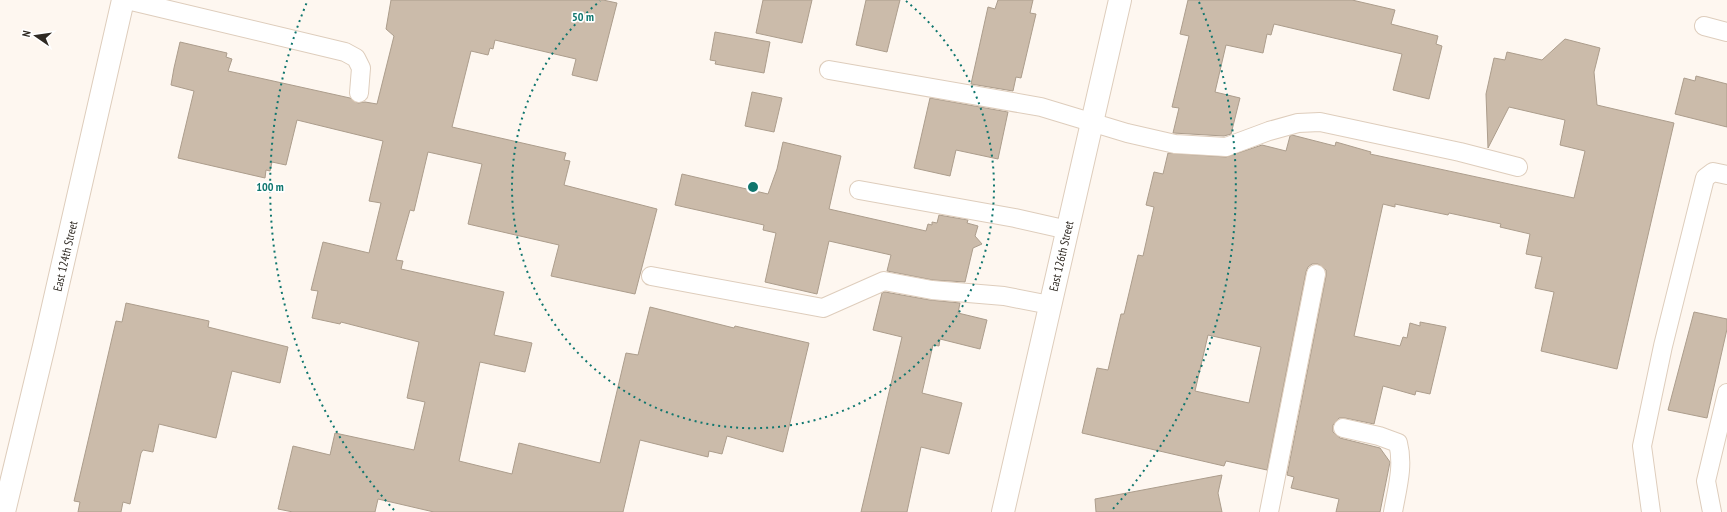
<svg xmlns="http://www.w3.org/2000/svg" width="1727" height="512" font-family="'PT Sans Narrow',sans-serif">
<style>
.building{fill:#cbbbaa;stroke:#ac9d8c;fill-rule:evenodd}
.lines{fill:none;stroke-linecap:round;stroke-linejoin:round}
.lane-casing{stroke:#decdbc;stroke-width:20}
.street-casing{stroke:#decdbc;stroke-width:24}
.secondary-casing{stroke:#decdbc;stroke-width:24}
.lane{stroke:#fff;stroke-width:18}
.street{stroke:#fff;stroke-width:22}
.secondary{stroke:#fff;stroke-width:22}
.ring{fill:none;stroke:#0f766e;stroke-width:2;stroke-dasharray:2 4}
.labels{text-anchor:middle;dominant-baseline:central;stroke-width:3.5;stroke-linejoin:round;paint-order:stroke}
.street-label{font-size:12px;fill:#2f2922;stroke:#fff}
.centre{fill:#0f766e;stroke:#fff;stroke-width:2}
.ring-label{font-size:12px;text-anchor:middle;font-weight:bold;fill:#0f766e;stroke:#fff;stroke-width:3.5;stroke-linejoin:round;paint-order:stroke}
</style>
<rect width="100%" height="100%" fill="#fef7f0"/>
<g class="building">
<polygon points="391,0 603,0 617,3 597,81 572,75 576,59 495,40 493,49 490,48 488,55 471,51 452,127 566,153 564,160 570,161 564,185 657,209 635,294 551,276 559,245 468,224 482,164 428,152 414,211 410,210 396,260 403,261 401,269 504,292 494,335 532,343 525,372 480,362 459,461 512,474 519,443 600,463 626,353 638,355 650,307 734,328 735,326 809,343 783,452 727,436 722,454 709,451 708,457 640,440 623,512 434,512 378,499 375,512 293,512 278,509 293,446 330,455 335,433 414,450 425,402 407,398 419,342 341,322 340,324 312,318 318,291 311,290 323,242 369,253 381,203 369,201 383,141 297,120 286,165 272,162 270,171 266,170 265,178 178,158 194,91 171,85 174,68 180,42 227,53 226,57 232,59 228,71 350,98 358,103 365,102 377,104 394,36 386,29"/>
<polygon points="763,0 812,0 802,43 756,33"/>
<polygon points="866,0 900,0 887,52 856,45"/>
<polygon points="998,0 1033,0 1030,13 1036,14 1021,78 1016,77 1013,91 971,84 988,7 995,9"/>
<polygon points="1188,0 1352,0 1395,10 1391,24 1438,36 1436,44 1442,46 1429,99 1393,90 1402,54 1274,24 1271,35 1267,34 1263,53 1226,45 1215,92 1240,98 1231,134 1224,136 1173,133 1179,108 1172,107 1189,36 1180,34"/>
<polygon points="715,32 770,42 764,73 715,64 716,61 710,60"/>
<path d="M1565,39L1600,48L1594,72L1597,105L1674,123L1617,369L1541,351L1554,292L1535,288L1542,257L1526,254L1530,234L1500,227L1501,224L1449,213L1448,215L1395,204V207L1383,204L1354,336L1400,346L1403,337L1407,338L1410,323L1420,326V322L1446,327L1430,394L1416,391L1415,395L1383,386L1374,424L1345,418H1339L1333,425V432L1340,438L1380,448L1390,462L1380,512H1336L1339,499L1291,488L1294,477L1287,475L1326,276V270L1318,264H1312L1308,267L1306,272L1267,470L1226,461L1224,466L1082,433L1097,368L1108,370L1121,314H1124L1125,310L1138,255L1143,256L1154,207L1146,205L1154,172L1163,174L1168,153L1226,157L1262,145L1286,151L1290,136L1292,135L1335,146L1336,142L1371,152L1370,154L1574,198L1585,151L1560,145L1565,120L1509,107L1488,148L1486,94L1494,58L1505,60L1507,52L1542,60ZM1208,335L1261,347L1249,403L1195,391Z"/>
<polygon points="1696,76 1727,84 1727,127 1675,114 1684,78 1695,81"/>
<polygon points="752,92 782,98 774,132 745,126"/>
<polygon points="930,98 1008,112 998,159 956,150 950,176 914,168"/>
<polygon points="783,142 841,156 829,209 926,231 928,224 932,225 932,222 937,223 939,215 968,220 967,223 978,226 975,236 982,244 973,248 965,282 933,280 887,271 891,255 829,241 817,294 765,282 776,233 763,230 764,225 675,205 682,174 768,194 777,169"/>
<polygon points="885,292 930,300 960,303 958,313 987,320 980,349 940,339 939,346 933,345 922,393 962,403 949,454 921,447 907,512 861,512 902,337 873,330 882,293"/>
<polygon points="126,303 209,321 208,327 288,347 280,383 232,371 216,438 159,424 153,452 143,450 141,453 130,504 123,502 121,512 78,512 80,502 74,501 116,321 122,322"/>
<polygon points="1694,312 1727,319 1727,329 1707,418 1668,410"/>
<polygon points="1222,475 1218,493 1222,512 1096,512 1095,499"/>
</g>
<g class="lines">
<defs>
<g id="lane">
<polyline points="127,0 345,52 356,58 361,68 359,93"/>
<polyline points="1704,26 1727,32"/>
<polyline points="829,70 1041,107 1127,133 1175,144 1226,147 1269,131 1298,123 1320,122 1460,152 1518,167"/>
<polyline points="859,190 1015,218 1068,230"/>
<polyline points="651,276 823,308 884,281 932,290 1004,296 1050,305"/>
<path d="M1343,428L1379,436L1398,443C1404,466 1397,489 1393,512"/>
<polyline points="1269,512 1316,274"/>
<polyline points="1651,512 1642,446 1663,346 1705,178 1713,172 1727,175"/>
<polyline points="1712,512 1706,481 1727,393"/>
</g>
<polyline id="street" points="1003,512 1120,0"/>
<polyline id="secondary" points="4,512 44,346 123,0"/>
</defs>
<use href="#lane" class="lane-casing"/>
<use href="#street" class="street-casing"/>
<use href="#secondary" class="secondary-casing"/>
<use href="#lane" class="lane"/>
<use href="#street" class="street"/>
<use href="#secondary" class="secondary"/>
</g>
<g class="ring">
<path d="M906 1A241 241 0 1 1 600 1"/>
<path d="M394 510A483 483 0 0 1 307 2M1199 2A483 483 0 0 1 1112 510"/>
</g>
<g class="labels">
<g class="street-label">
<text transform="translate(65 256) rotate(-77)">East 124th Street</text>
<text transform="translate(1061 256) rotate(-77)">East 126th Street</text>
</g>
</g>
<circle cx="753" cy="187" r="6" class="centre"/>
<g class="ring-label">
<text x="583" y="21">50 m</text>
<text x="270" y="191">100 m</text>
</g>
<g transform="translate(36 36) rotate(283)" stroke="#ffffff" stroke-width="3" paint-order="stroke">
<path d="M0-3L7 15L0 10L-7 15Z" fill="#2f2922"/>
<text y="-6" font-size="11" font-weight="bold" text-anchor="middle" fill="#2f2922">N</text>
</g>
</svg>
